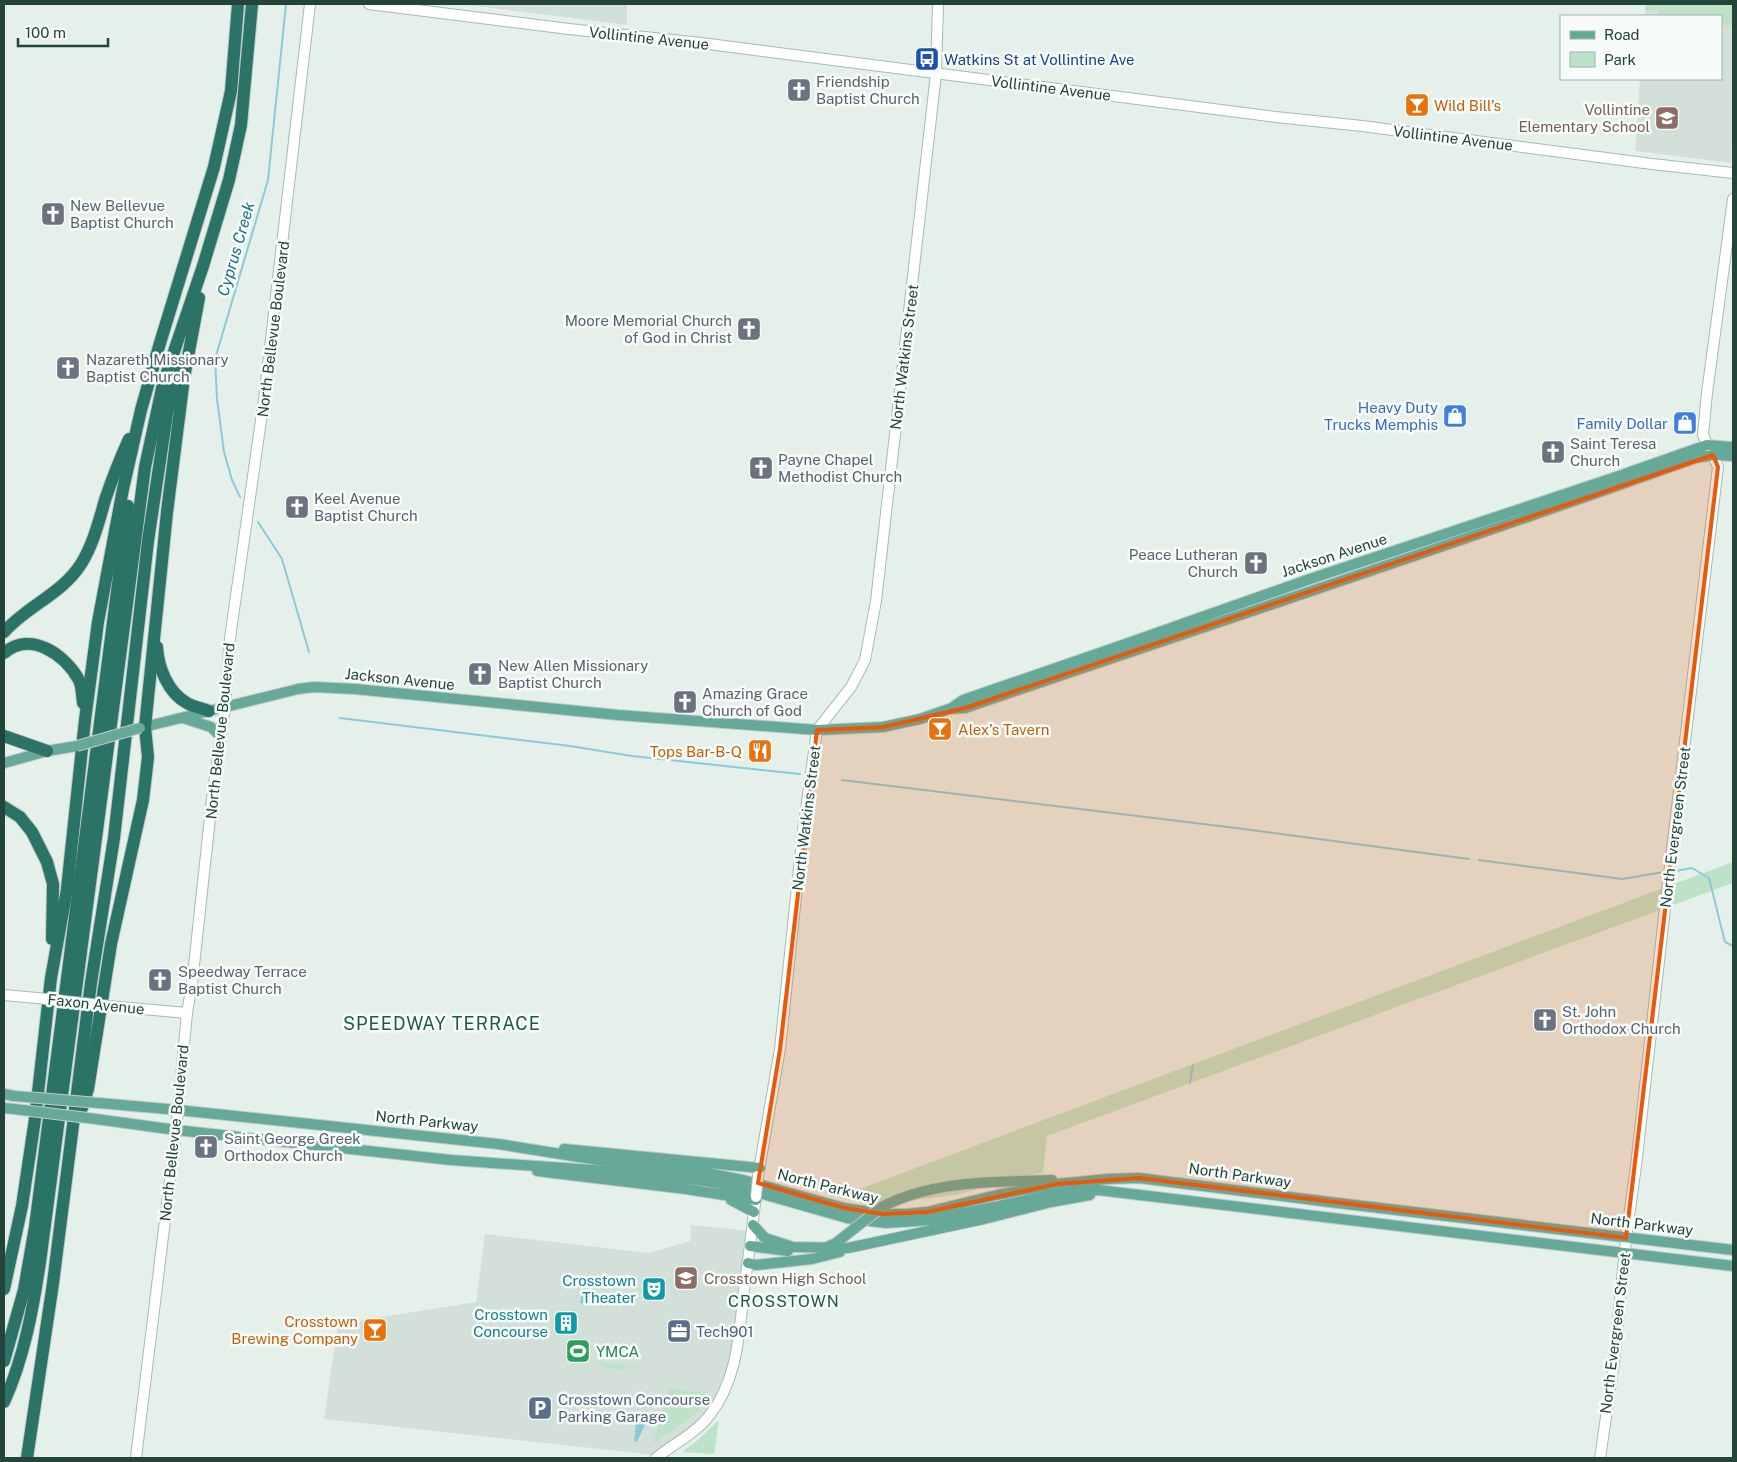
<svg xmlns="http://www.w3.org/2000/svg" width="1737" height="1462" font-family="'Public Sans',sans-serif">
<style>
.built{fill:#d3e0da}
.green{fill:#bde2c8}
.water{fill:#8acbd8}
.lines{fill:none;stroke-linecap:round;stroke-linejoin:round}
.stream{stroke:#8acbd8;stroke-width:2}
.secondary-casing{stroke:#a3bcb4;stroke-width:12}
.primary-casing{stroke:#c1cbc8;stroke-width:12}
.highway-casing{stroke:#c1cbc8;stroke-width:14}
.secondary{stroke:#fff;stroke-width:10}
.primary{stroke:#66a999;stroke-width:10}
.highway{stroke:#2b7366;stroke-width:12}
.secondary-bridge-casing{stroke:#a3bcb4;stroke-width:12;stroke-linecap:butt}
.primary-bridge-casing{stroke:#c1cbc8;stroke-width:12;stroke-linecap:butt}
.secondary-bridge{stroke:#fff;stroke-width:10}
.primary-bridge{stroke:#66a999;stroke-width:10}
.marked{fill:#e8590c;fill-opacity:0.2;stroke:#e8590c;stroke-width:4;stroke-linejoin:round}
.labels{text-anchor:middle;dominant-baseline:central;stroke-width:5;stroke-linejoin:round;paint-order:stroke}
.street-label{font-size:15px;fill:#22443b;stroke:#f7fbf9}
.transit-label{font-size:15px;fill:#164399;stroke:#f7fbf9;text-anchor:start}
.worship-label{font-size:15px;fill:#5b616d;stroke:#f7fbf9;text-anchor:start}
.food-label{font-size:15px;fill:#c56008;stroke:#f7fbf9;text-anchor:start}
.education-label{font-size:15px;fill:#785e54;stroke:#f7fbf9;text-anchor:end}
.shop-label{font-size:15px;fill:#366cbe;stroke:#f7fbf9;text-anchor:end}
.culture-label{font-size:15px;fill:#0d838f;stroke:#f7fbf9;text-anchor:end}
.service-label{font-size:15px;fill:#4e5e75;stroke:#f7fbf9;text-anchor:start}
.leisure-label{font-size:15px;fill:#27864d;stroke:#f7fbf9;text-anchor:start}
.water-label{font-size:16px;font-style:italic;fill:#167186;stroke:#f7fbf9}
.neighbourhood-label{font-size:16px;letter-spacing:1px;fill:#1c584b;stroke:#f7fbf9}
.quarter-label{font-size:18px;letter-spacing:1px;fill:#1c584b;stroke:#f7fbf9}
</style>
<rect width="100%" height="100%" fill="#e5f0eb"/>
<g class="built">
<polygon points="461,4 627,4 627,25"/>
<polygon points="1646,4 1733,4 1733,112 1731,163 1635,151 1640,79 1721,79 1721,16 1645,16"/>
<polygon points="691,1225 752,1231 736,1356 718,1404 659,1456 673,1458 656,1458 657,1456 646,1454 324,1419 338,1324 476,1302 485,1234 649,1253 690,1241"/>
</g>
<g class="green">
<polygon points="1646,4 1733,4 1733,26 1721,25 1721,16 1659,16 1659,10 1645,10"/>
<polygon points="1733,862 1733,883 1047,1136 1043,1172 956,1195 871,1205 838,1197"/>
<polygon points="594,1361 642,1367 642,1368 628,1366 624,1370 603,1367 599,1363"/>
<polygon points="668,1388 704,1393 709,1397 694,1415 653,1444"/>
<polygon points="719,1420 714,1454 682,1452 698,1440"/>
</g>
<g class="water">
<polygon points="582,1294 602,1296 601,1305 580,1303"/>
<polygon points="637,1414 649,1416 637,1442 634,1441"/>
</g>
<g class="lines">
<g class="stream">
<polyline points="240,497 232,480 224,452 217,399 215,359 268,180 286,4"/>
<polyline points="258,522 282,559 309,652"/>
<polyline points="340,718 570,746 632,756 800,774"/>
<polyline points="842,780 1236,828 1469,859"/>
<polyline points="1479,860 1622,879 1664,872"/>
<polyline points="1675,871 1692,868 1709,878 1725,942 1733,946"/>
<polyline points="1190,1083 1193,1065"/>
</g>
<defs>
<g id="secondary">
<polyline points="369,4 569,29 701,43 1276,117 1362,126 1652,164 1733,173"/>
<polyline points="4,995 37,998"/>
<polyline points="109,1006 187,1013"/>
<polyline points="758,1176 780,1049 803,830 817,730 851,687 865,660 876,601 936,74 938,4"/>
<polyline points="136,1458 176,1130 187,1013 192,984 212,799 225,706 230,638 264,399 310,4"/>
<path d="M656,1458C673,1444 695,1434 709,1416C738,1380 739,1333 744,1290C748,1261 752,1232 755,1203"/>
<polyline points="1600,1458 1614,1362 1626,1238 1636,1166 1666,899 1718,467 1703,435 1707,393 1733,199"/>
</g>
<g id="primary">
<polyline points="950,709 963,700 1117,647 1310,579 1616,477 1690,451 1707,445 1733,447"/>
<polyline points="183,718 211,727 221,737"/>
<path d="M140,728L298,689L314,687L355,689L618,715L817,730L883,727L920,719L949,709L965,708C1208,625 1453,545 1695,458L1713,455L1733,456"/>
<polyline points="4,763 47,751 77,746"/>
<polyline points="4,1094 14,1096"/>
<polyline points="99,1103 178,1110 498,1144 598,1160 703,1172 747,1181 844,1208 882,1214 906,1214 927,1212 997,1195 1057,1184 1108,1179 1139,1178 1329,1202 1733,1250"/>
<polyline points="4,1108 14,1109"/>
<polyline points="96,1119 176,1130 451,1160 607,1171 705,1181 745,1189 847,1218 886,1223 932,1220 1060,1193 1098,1190 1733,1266"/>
<polyline points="564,1149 760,1168"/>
<polyline points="537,1171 686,1189 756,1200"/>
<polyline points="731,1200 754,1212"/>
<path d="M882,1207C932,1180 996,1182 1052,1180"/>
<polyline points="753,1225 765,1238 793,1247 848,1248 984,1219 1051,1202 1090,1195"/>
<polyline points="750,1246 788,1251"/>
<polyline points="827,1247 836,1243 855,1228"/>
<polyline points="748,1263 756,1265 812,1259 840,1252"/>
</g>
<g id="highway">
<path d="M4,632C27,606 62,594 81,564C93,545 99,521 105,500C112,479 120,459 129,439"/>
<path d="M157,647C158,667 168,693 187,703C193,707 202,708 209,711"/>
<path d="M4,653C31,630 65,655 79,680C82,686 82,696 83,703"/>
<polyline points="4,736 47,751"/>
<polyline points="4,807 20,817 32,832 47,862 53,884 52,939"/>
<polyline points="82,1108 88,1089 111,944 143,800 148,757 145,727 167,512 184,378 199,298"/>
<polyline points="4,1289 22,1206 35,1119 51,978 67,889 85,720 98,622 123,489 141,410 160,343 214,167 231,91 238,4"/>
<polyline points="4,1361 24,1290 35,1227 128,506"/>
<path d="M4,1402C24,1358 33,1309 40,1262L145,467L163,384L203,266L229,180L241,125L252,4"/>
<polyline points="27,1458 53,1283 91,983 114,838 148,541 167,414 176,368"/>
</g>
</defs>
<use href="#secondary" class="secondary-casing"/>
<use href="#primary" class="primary-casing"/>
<use href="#highway" class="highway-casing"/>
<use href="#secondary" class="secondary"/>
<use href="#primary" class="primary"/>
<use href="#highway" class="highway"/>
<defs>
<g id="secondary-bridge">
<polyline points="37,998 109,1006"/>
<polyline points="756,1197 758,1176"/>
</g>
<g id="primary-bridge">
<polyline points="77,746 140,728"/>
<polyline points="14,1096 99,1103"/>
<polyline points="14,1109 96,1119"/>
<polyline points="855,1228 882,1207"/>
</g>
</defs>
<use href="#secondary-bridge" class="secondary-bridge-casing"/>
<use href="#primary-bridge" class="primary-bridge-casing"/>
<use href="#secondary-bridge" class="secondary-bridge"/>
<use href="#primary-bridge" class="primary-bridge"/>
</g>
<path class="marked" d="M1713,455L1718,467L1626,1238L1139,1178L1057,1184L927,1212L882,1214L844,1208L758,1183L780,1049L817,730L883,727L965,708Z"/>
<defs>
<symbol id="bus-square" viewBox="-11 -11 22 22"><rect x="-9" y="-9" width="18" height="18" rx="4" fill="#1a4fb4" stroke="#f7fbf9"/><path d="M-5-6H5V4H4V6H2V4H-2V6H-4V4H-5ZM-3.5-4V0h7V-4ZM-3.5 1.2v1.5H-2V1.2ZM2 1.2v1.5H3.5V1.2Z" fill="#fff"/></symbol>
<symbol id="church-square" viewBox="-11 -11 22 22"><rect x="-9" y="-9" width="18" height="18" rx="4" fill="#6b7280" stroke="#f7fbf9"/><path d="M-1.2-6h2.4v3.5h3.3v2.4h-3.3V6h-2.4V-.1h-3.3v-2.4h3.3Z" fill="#fff"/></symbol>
<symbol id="bar-square" viewBox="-11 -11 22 22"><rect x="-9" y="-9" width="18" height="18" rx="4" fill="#e8710a" stroke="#f7fbf9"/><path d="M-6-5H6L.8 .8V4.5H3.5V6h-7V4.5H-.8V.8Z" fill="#fff"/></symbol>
<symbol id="school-square" viewBox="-11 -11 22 22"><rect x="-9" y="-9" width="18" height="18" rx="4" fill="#8d6e63" stroke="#f7fbf9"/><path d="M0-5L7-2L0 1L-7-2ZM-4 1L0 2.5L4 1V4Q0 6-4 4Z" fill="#fff"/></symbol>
<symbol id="shop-square" viewBox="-11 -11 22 22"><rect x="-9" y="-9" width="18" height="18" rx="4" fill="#3f7fe0" stroke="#f7fbf9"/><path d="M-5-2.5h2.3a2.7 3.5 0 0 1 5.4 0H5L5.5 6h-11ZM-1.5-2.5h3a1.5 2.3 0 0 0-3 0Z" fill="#fff"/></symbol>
<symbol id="restaurant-square" viewBox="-11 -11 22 22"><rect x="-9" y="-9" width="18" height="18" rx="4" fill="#e8710a" stroke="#f7fbf9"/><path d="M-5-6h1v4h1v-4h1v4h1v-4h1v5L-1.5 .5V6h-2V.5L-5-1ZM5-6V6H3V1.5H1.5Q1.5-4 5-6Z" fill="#fff"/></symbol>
<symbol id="theatre-square" viewBox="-11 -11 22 22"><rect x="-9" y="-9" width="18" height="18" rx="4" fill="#0f9aa8" stroke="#f7fbf9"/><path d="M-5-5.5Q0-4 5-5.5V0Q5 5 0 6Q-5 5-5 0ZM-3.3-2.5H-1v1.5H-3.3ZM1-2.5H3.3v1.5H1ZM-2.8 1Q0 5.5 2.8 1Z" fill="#fff"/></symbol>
<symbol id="building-square" viewBox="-11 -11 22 22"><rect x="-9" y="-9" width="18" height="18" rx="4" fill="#0f9aa8" stroke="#f7fbf9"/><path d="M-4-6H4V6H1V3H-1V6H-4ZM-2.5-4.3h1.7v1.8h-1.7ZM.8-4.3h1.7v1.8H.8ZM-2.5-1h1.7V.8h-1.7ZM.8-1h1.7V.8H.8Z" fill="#fff"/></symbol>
<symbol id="office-square" viewBox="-11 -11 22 22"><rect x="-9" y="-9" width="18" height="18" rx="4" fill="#5c6f8a" stroke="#f7fbf9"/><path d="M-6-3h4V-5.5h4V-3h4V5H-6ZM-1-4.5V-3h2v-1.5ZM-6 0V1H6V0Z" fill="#fff"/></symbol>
<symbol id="stadium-square" viewBox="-11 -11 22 22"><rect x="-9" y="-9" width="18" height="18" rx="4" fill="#2e9e5b" stroke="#f7fbf9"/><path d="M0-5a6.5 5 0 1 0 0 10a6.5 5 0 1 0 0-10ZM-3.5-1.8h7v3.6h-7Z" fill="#fff"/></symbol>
<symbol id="parking-square" viewBox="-11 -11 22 22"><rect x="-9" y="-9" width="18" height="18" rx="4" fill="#5c6f8a" stroke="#f7fbf9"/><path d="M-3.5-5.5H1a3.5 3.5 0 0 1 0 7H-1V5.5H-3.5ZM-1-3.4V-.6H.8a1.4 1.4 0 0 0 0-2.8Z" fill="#fff"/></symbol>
</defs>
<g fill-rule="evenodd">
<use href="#bus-square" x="913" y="45" width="28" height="28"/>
<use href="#church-square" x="785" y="76" width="28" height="28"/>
<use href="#bar-square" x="1403" y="91" width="28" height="28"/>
<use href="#school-square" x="1653" y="104" width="28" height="28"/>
<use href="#church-square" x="39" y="200" width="28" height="28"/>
<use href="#church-square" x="735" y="315" width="28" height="28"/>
<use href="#church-square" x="54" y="354" width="28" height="28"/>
<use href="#shop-square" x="1441" y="402" width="28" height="28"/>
<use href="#shop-square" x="1671" y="409" width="28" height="28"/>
<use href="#church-square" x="1539" y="438" width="28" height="28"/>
<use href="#church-square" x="747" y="454" width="28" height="28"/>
<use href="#church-square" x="283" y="493" width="28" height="28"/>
<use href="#church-square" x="1242" y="549" width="28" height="28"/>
<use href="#church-square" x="466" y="660" width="28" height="28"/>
<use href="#church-square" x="671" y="688" width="28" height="28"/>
<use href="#bar-square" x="926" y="715" width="28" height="28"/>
<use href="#restaurant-square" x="746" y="737" width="28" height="28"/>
<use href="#church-square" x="146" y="966" width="28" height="28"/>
<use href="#church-square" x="1531" y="1006" width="28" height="28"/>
<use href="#church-square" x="192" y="1133" width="28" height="28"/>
<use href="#school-square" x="672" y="1264" width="28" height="28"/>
<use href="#theatre-square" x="640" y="1275" width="28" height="28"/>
<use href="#building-square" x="552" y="1309" width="28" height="28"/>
<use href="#bar-square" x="361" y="1316" width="28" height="28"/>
<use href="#office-square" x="665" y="1317" width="28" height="28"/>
<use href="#stadium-square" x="564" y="1337" width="28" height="28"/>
<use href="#parking-square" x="526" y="1394" width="28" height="28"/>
</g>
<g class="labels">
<g class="street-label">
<text transform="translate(649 38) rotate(6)">Vollintine Avenue</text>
<text transform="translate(1051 88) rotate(7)">Vollintine Avenue</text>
<text transform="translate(1453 138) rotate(7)">Vollintine Avenue</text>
<text transform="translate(273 329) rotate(-83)">North Bellevue Boulevard</text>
<text transform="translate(904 357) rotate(-83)">North Watkins Street</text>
<text transform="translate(1334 555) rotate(-18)">Jackson Avenue</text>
<text transform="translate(400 679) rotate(6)">Jackson Avenue</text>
<text transform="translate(220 731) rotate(-84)">North Bellevue Boulevard</text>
<text transform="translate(806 818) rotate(-83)">North Watkins Street</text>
<text transform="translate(1675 827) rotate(-83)">North Evergreen Street</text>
<text transform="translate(96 1004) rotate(6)">Faxon Avenue</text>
<text transform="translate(427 1121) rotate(6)">North Parkway</text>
<text transform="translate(174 1133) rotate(-84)">North Bellevue Boulevard</text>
<text transform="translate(1240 1175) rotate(8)">North Parkway</text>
<text transform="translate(828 1186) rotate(14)">North Parkway</text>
<text transform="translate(1642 1224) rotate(7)">North Parkway</text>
<text transform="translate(1615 1333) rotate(-83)">North Evergreen Street</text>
</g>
<g class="transit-label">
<text x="944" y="59">Watkins St at Vollintine Ave</text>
</g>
<g class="worship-label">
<text x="816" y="81">Friendship<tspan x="816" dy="17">Baptist Church</tspan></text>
<text x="70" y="205">New Bellevue<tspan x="70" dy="17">Baptist Church</tspan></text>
<text x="732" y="320" text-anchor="end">Moore Memorial Church<tspan x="732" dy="17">of God in Christ</tspan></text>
<text x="86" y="359">Nazareth Missionary<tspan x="86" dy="17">Baptist Church</tspan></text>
<text x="1570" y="443">Saint Teresa<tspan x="1570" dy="17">Church</tspan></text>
<text x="778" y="459">Payne Chapel<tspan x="778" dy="17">Methodist Church</tspan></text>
<text x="314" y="498">Keel Avenue<tspan x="314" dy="17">Baptist Church</tspan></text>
<text x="1238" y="554" text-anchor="end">Peace Lutheran<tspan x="1238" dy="17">Church</tspan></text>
<text x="498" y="665">New Allen Missionary<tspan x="498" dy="17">Baptist Church</tspan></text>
<text x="702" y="693">Amazing Grace<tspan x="702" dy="17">Church of God</tspan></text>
<text x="178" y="971">Speedway Terrace<tspan x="178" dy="17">Baptist Church</tspan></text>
<text x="1562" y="1011">St. John<tspan x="1562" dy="17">Orthodox Church</tspan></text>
<text x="224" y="1138">Saint George Greek<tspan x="224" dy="17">Orthodox Church</tspan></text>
</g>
<g class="food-label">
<text x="1434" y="105">Wild Bill’s</text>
<text x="958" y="729">Alex’s Tavern</text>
<text x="742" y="751" text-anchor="end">Tops Bar-B-Q</text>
<text x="358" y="1321" text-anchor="end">Crosstown<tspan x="358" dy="17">Brewing Company</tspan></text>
</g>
<g class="education-label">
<text x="1650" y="109">Vollintine<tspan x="1650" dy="17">Elementary School</tspan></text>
<text x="704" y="1278" text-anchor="start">Crosstown High School</text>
</g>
<g class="shop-label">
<text x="1438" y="407">Heavy Duty<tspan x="1438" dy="17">Trucks Memphis</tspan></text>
<text x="1668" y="423">Family Dollar</text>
</g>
<g class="culture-label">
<text x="636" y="1280">Crosstown<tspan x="636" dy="17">Theater</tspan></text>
<text x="548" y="1314">Crosstown<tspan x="548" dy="17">Concourse</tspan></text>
</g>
<g class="service-label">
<text x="696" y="1331">Tech901</text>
<text x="558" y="1399">Crosstown Concourse<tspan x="558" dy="17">Parking Garage</tspan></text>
</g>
<g class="leisure-label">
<text x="596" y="1351">YMCA</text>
</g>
<g class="water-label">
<text transform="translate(236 249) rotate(-74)">Cyprus Creek</text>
</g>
<g class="neighbourhood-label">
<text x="784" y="1301">CROSSTOWN</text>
</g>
<g class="quarter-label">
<text x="442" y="1023">SPEEDWAY TERRACE</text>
</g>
</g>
<rect width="1737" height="1462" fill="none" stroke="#22443b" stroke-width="10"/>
<rect x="1560" y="15" width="162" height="65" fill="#f7fbf9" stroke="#a2b2ad"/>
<rect x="1570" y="31" width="25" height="8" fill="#66a999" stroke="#a2b2ad"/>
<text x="1604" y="40" font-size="15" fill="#22443b">Road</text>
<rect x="1570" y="52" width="25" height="15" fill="#bde2c8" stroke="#a2b2ad"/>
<text x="1604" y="65" font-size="15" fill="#22443b">Park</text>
<path d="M18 38v8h90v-8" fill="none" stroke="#22443b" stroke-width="2.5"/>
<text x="25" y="38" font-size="15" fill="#22443b" stroke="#f7fbf9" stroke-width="4" paint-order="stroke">100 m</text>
</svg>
